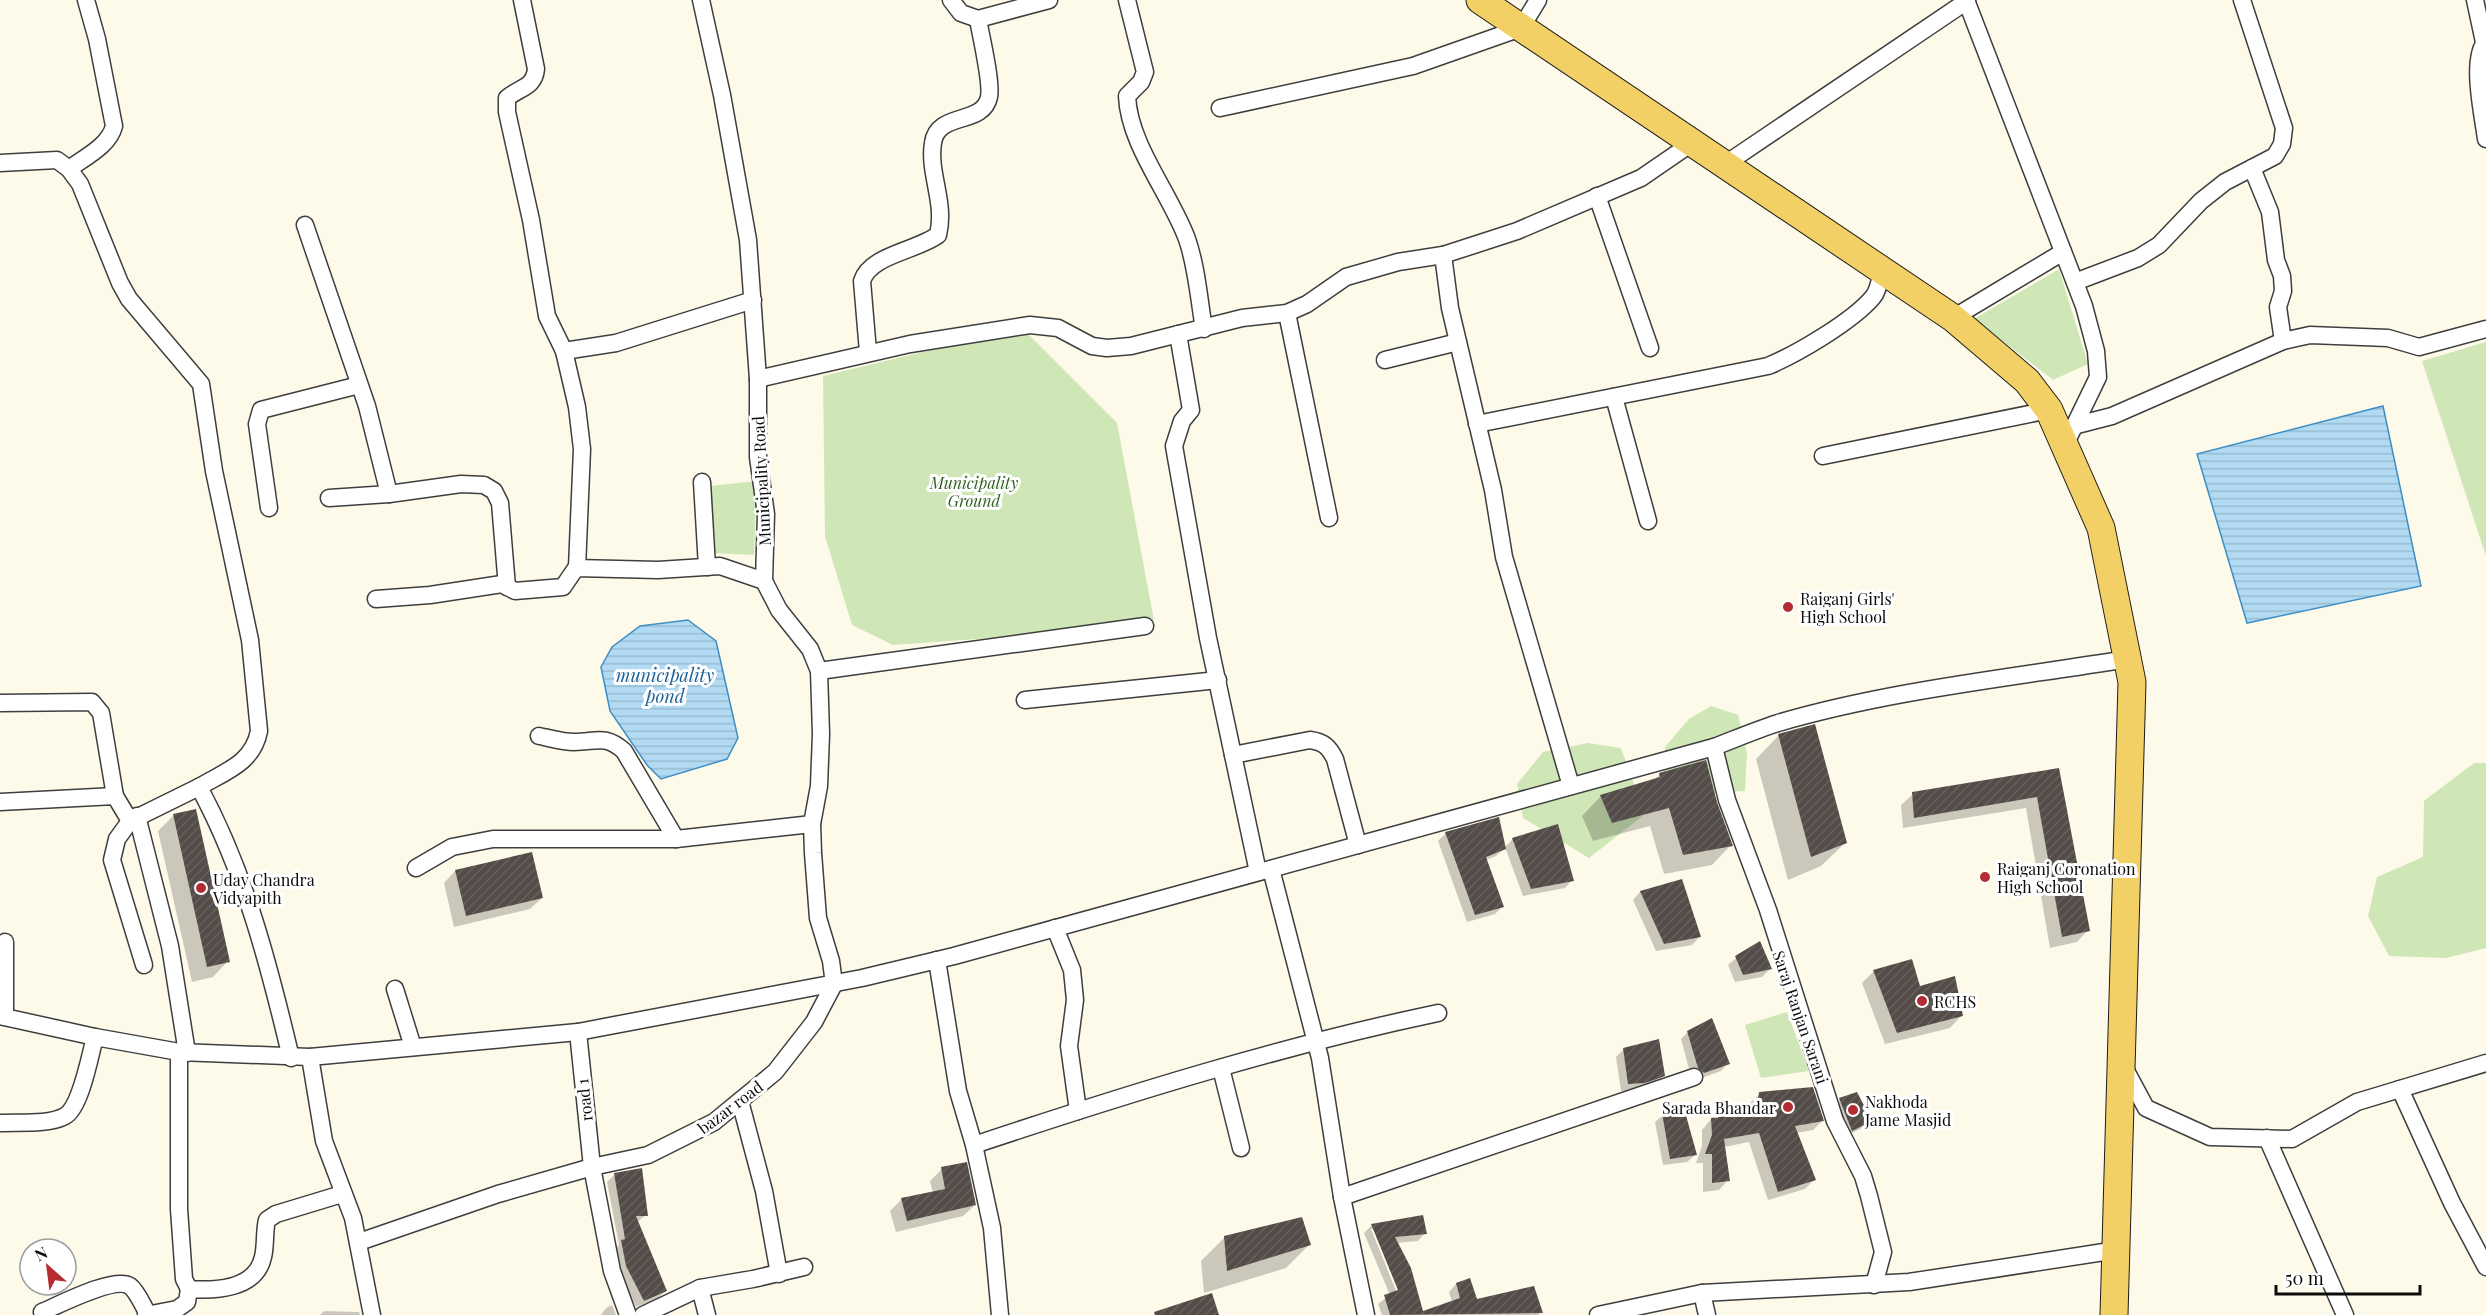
<svg xmlns="http://www.w3.org/2000/svg" width="2486" height="1315" font-family="'Playfair Display',serif">
<style>
.park{fill:#cfe6b6}
.water{fill:url(#water-rules);stroke:#3c8fc6;stroke-width:1.5}
.shadow{fill:#0003;fill-rule:evenodd}
.building{fill:url(#building-hatch)}
.lines{fill:none;stroke-linecap:round;stroke-linejoin:round}
.street-casing{stroke:#3e3e3e;stroke-width:19}
.primary-casing{stroke:#1c1c1c;stroke-width:29}
.street{stroke:#fff;stroke-width:16}
.primary{stroke:#f2d066;stroke-width:27}
.poi-dot{fill:#b42b31;stroke:#fff;stroke-width:2}
.labels{text-anchor:middle;dominant-baseline:central;stroke-width:6;stroke-linejoin:round;paint-order:stroke}
.street-label{font-size:16px;fill:#0b0b0b;stroke:#fff}
.park-label{font-size:16px;font-style:italic;fill:#2d5f1f;stroke:#fff}
.poi-label{font-size:16px;fill:#0b0b0b;stroke:#fff;text-anchor:start}
.water-label{font-size:18px;font-style:italic;fill:#1b6196;stroke:#fff}
</style>
<defs>
<pattern id="water-rules" width="6" height="5" patternUnits="userSpaceOnUse" patternTransform="scale(1.5)"><rect width="6" height="5" fill="#b2dbf3"/><path d="M0 2.5h6" fill="none" stroke="#98bbcf"/></pattern>
<pattern id="building-hatch" width="6" height="6" patternUnits="userSpaceOnUse" patternTransform="scale(1.5)"><rect width="6" height="6" fill="#534c48"/><path d="M-1 1l2-2M0 6l6-6M5 7l2-2" fill="none" stroke="#67615e"/></pattern>
</defs>
<rect width="100%" height="100%" fill="#fefaea"/>
<g class="park">
<polygon points="2059,269 2088,364 2053,380 1974,319"/>
<polygon points="1022,328 1117,423 1155,626 893,645 852,625 825,536 823,376"/>
<polygon points="2486,342 2486,556 2422,361"/>
<polygon points="757,481 754,555 712,553 710,486"/>
<polygon points="1711,706 1738,715 1747,753 1745,791 1688,794 1664,788 1665,747 1689,719"/>
<polygon points="1588,743 1621,748 1645,814 1589,858 1523,818 1517,784 1543,752"/>
<polygon points="2474,763 2486,763 2486,948 2446,958 2389,956 2368,916 2377,877 2423,857 2424,801"/>
<polygon points="1787,1012 1809,1071 1761,1078 1745,1025"/>
</g>
<g class="water">
<polygon points="2383,406 2421,586 2247,623 2197,454"/>
<polygon points="688,620 716,641 738,738 727,759 661,779 647,765 610,711 601,667 612,647 640,626"/>
</g>
<g class="shadow">
<polygon points="1779,735 1845,843 1821,866 1788,880 1756,759"/>
<polygon points="2058,770 2088,930 2077,942 2050,948 2026,808 1903,828 1901,805 1913,794"/>
<polygon points="1660,774 1715,803 1731,845 1712,865 1664,874 1650,826 1593,841 1582,816 1601,796 1653,781"/>
<polygon points="174,815 228,961 213,977 192,982 158,831"/>
<polygon points="1498,819 1504,848 1513,839 1572,880 1565,888 1523,896 1505,847 1496,856 1486,860 1502,907 1495,914 1467,922 1438,841 1446,833"/>
<polygon points="455,871 542,898 530,909 454,927 444,883"/>
<polygon points="1681,880 1699,937 1692,945 1656,951 1633,900 1640,892"/>
<polygon points="1736,958 1770,969 1762,977 1735,982 1728,965"/>
<polygon points="1874,971 1961,1016 1950,1028 1885,1044 1862,983"/>
<polygon points="1688,1032 1728,1063 1721,1071 1696,1080 1691,1076 1681,1039"/>
<polygon points="1624,1049 1664,1075 1656,1083 1636,1090 1621,1091 1616,1057"/>
<polygon points="1760,1094 1822,1121 1813,1130 1796,1133 1814,1180 1805,1189 1768,1200 1749,1142 1724,1147 1728,1180 1719,1190 1703,1192 1703,1163 1696,1163 1702,1146 1702,1130 1725,1102 1749,1113 1750,1103"/>
<polygon points="1857,1094 1870,1121 1862,1128 1844,1137 1832,1107 1840,1100"/>
<polygon points="1663,1115 1695,1155 1687,1162 1663,1165 1655,1122"/>
<polygon points="942,1169 975,1205 963,1216 896,1232 890,1211 902,1199 933,1193 930,1181"/>
<polygon points="615,1174 646,1215 637,1222 665,1291 658,1298 636,1307 620,1274 615,1249 619,1245 607,1182"/>
<path d="M1421,1217L1425,1233L1418,1241L1396,1243L1422,1313L1452,1302L1449,1292L1456,1284L1476,1300L1541,1313L1538,1315H1382L1378,1304L1390,1295L1364,1233L1371,1226ZM1371,1229H1374L1402,1297L1399,1298Z"/>
<polygon points="1225,1237 1309,1245 1286,1268 1204,1293 1201,1261"/>
<polygon points="612,1305 616,1315 601,1315 606,1308"/>
<polygon points="324,1311 359,1312 360,1315 320,1315"/>
</g>
<g class="building">
<polygon points="1815,724 1847,843 1811,857 1778,734"/>
<polygon points="1706,760 1717,802 1733,846 1683,855 1669,808 1612,823 1600,795 1660,777 1659,773"/>
<polygon points="2059,768 2090,931 2062,937 2037,797 1914,818 1912,792"/>
<polygon points="196,809 230,962 207,967 173,814"/>
<polygon points="1499,817 1506,849 1486,857 1504,907 1475,915 1445,832"/>
<polygon points="1558,824 1574,881 1531,889 1512,838"/>
<polygon points="532,852 543,898 466,916 455,870"/>
<polygon points="1682,879 1701,937 1664,944 1640,891"/>
<polygon points="1760,941 1772,969 1743,975 1735,956"/>
<polygon points="1912,959 1920,986 1955,976 1963,1016 1897,1033 1873,970"/>
<polygon points="1712,1018 1730,1064 1704,1073 1698,1068 1687,1031"/>
<polygon points="1659,1039 1665,1076 1645,1083 1628,1084 1623,1048"/>
<polygon points="1813,1087 1824,1121 1795,1126 1816,1180 1778,1192 1759,1133 1724,1139 1730,1181 1712,1183 1712,1154 1705,1154 1712,1135 1711,1118 1718,1118 1724,1100 1756,1115 1759,1092"/>
<polygon points="1857,1092 1872,1121 1852,1131 1839,1098"/>
<polygon points="1685,1112 1697,1155 1670,1159 1662,1113"/>
<polygon points="967,1162 976,1205 907,1221 901,1198 945,1189 941,1167"/>
<polygon points="642,1168 648,1216 636,1216 667,1291 644,1301 626,1266 621,1240 625,1239 614,1173"/>
<polygon points="1423,1215 1427,1234 1395,1237 1411,1268 1423,1311 1460,1298 1456,1283 1470,1278 1477,1299 1534,1286 1543,1313 1390,1315 1384,1295 1398,1290 1371,1224"/>
<polygon points="1302,1217 1311,1245 1227,1271 1224,1236"/>
<polygon points="1212,1293 1219,1315 1155,1315 1154,1312"/>
</g>
<g class="lines">
<defs>
<g id="street">
<path d="M522,0L536,69C534,88 520,87 507,98V112L531,220L547,316L564,351"/>
<polyline points="951,0 961,13 978,19 1049,0"/>
<path d="M1127,0L1145,72L1141,82L1127,96C1129,145 1170,193 1187,239C1197,268 1199,300 1204,329"/>
<polyline points="1966,0 2084,306 2096,351 2098,377 2065,445"/>
<polyline points="2475,0 2484,42"/>
<path d="M2486,41C2470,59 2483,115 2486,139"/>
<polyline points="1220,108 1413,66 1521,28 1538,0"/>
<path d="M0,163L57,160L69,169L80,184L120,283L129,299L201,384L214,471L250,640L259,731C253,763 226,771 199,787C245,872 269,965 291,1058"/>
<polyline points="1724,165 1967,1"/>
<polyline points="2252,168 2270,212 2276,260 2282,276 2283,291 2278,307 2283,341"/>
<path d="M69,169C85,157 109,146 114,126L97,39L86,0"/>
<polyline points="1597,196 1650,348"/>
<polyline points="305,225 367,406 389,494"/>
<polyline points="1443,255 1450,308 1493,490 1504,557 1571,786"/>
<polyline points="2075,282 2138,258 2159,245 2201,201 2225,182 2275,156 2282,144 2284,128 2242,0"/>
<polyline points="1287,313 1329,518"/>
<polyline points="1953,318 2063,252"/>
<polyline points="1178,334 1191,410 1182,421 1174,446 1208,638 1258,872"/>
<path d="M868,352L862,281C870,255 916,251 938,235C946,202 928,173 933,143C937,111 983,126 989,97C992,82 981,37 978,19"/>
<polyline points="1385,360 1458,342"/>
<polyline points="758,379 910,344 1030,325 1058,328 1092,346 1107,348 1131,346 1242,318 1287,313 1307,304 1346,277 1398,262 1443,255 1517,231 1641,178 1692,143"/>
<polyline points="1614,397 1648,521"/>
<path d="M1477,424L1768,366C1797,354 1853,321 1873,297C1879,290 1880,278 1882,270"/>
<polyline points="2077,425 2112,416 2283,341 2310,335 2388,338 2419,347 2486,329"/>
<polyline points="1823,456 2049,410"/>
<polyline points="702,482 707,567"/>
<polyline points="329,498 389,494 461,484 484,485 494,491 500,503 507,587"/>
<polyline points="269,508 257,424 261,410 359,385"/>
<polyline points="577,568 582,449 577,407 564,351 616,343 753,300"/>
<polyline points="376,599 430,595 502,584 515,591 563,587 576,568 658,570 720,566 764,581"/>
<polyline points="819,671 1145,626"/>
<polyline points="1025,700 1218,680"/>
<polyline points="0,703 92,702 101,713 115,796"/>
<path d="M539,736C550,738 562,742 574,742C596,742 605,734 624,751L676,839L812,824"/>
<polyline points="1714,747 1727,800 1768,910 1835,1121 1863,1176 1869,1196 1883,1252 1874,1285"/>
<path d="M1233,755L1310,740C1324,742 1329,747 1335,759L1358,845"/>
<polyline points="0,802 115,796 130,821 199,787"/>
<polyline points="137,816 170,946 187,1053"/>
<polyline points="130,821 117,839 112,860 144,965"/>
<polyline points="416,868 452,847 493,839 676,839"/>
<polyline points="1271,869 1320,1058 1342,1197 1366,1315"/>
<polyline points="1055,928 1072,970 1075,1000 1069,1046 1078,1111"/>
<polyline points="937,960 958,1091 974,1145 992,1228 1000,1315"/>
<polyline points="395,989 413,1047"/>
<path d="M0,1016L95,1037L179,1052L310,1057L578,1032L862,978L954,956L1714,747C1735,739 1756,730 1778,723C1891,690 2011,678 2127,659"/>
<polyline points="5,1017 5,942"/>
<path d="M179,1052V1209L184,1279L189,1289C216,1291 256,1289 263,1257C266,1245 264,1232 267,1220L276,1214L342,1194"/>
<polyline points="310,1057 324,1141 353,1218 372,1315"/>
<polyline points="2124,1067 2146,1108 2210,1137 2292,1139 2357,1102 2486,1063"/>
<polyline points="1221,1068 1241,1148"/>
<polyline points="2400,1089 2452,1203 2486,1267"/>
<polyline points="740,1101 764,1191 779,1274"/>
<path d="M0,1123C19,1122 49,1125 65,1116C81,1107 90,1055 95,1037"/>
<polyline points="2267,1138 2345,1315"/>
<path d="M974,1145C1127,1094 1281,1046 1438,1013"/>
<polyline points="1342,1197 1694,1077"/>
<polyline points="359,1242 498,1194 592,1167 578,1032"/>
<polyline points="700,1288 753,1279 804,1267"/>
<polyline points="1702,1293 1707,1315"/>
<path d="M42,1312C59,1305 114,1276 130,1286C137,1291 143,1306 148,1314"/>
<polyline points="146,1315 177,1309 187,1302 189,1289"/>
<polyline points="628,1315 612,1271 592,1167 648,1155 714,1122 775,1072 814,1022 834,984 831,961 818,918 813,853 812,824 819,786 821,734 819,671 810,649 779,610 764,581 766,514 758,457 758,379 748,240 722,95 701,0"/>
<polyline points="643,1315 700,1288 707,1315"/>
<polyline points="1598,1315 1702,1293 1909,1282 2117,1250"/>
</g>
<polyline id="primary" points="1480,0 1953,318 2027,381 2049,410 2101,528 2132,682 2114,1315"/>
</defs>
<use href="#street" class="street-casing"/>
<use href="#primary" class="primary-casing"/>
<use href="#street" class="street"/>
<use href="#primary" class="primary"/>
</g>
<g class="poi-dot">
<circle cx="1788" cy="607" r="6"/>
<circle cx="1985" cy="877" r="6"/>
<circle cx="201" cy="888" r="6"/>
<circle cx="1922" cy="1001" r="6"/>
<circle cx="1788" cy="1107" r="6"/>
<circle cx="1853" cy="1110" r="6"/>
</g>
<g class="labels">
<g class="street-label">
<text transform="translate(761 481) rotate(-93)">Municipality Road</text>
<text transform="translate(1801 1017) rotate(71)">Saraj Ranjan Sarani</text>
<text transform="translate(584 1100) rotate(-96)">road 1</text>
<text transform="translate(730 1107) rotate(-37)">bazar road</text>
</g>
<g class="park-label">
<text x="974" y="482">Municipality<tspan x="974" dy="18">Ground</tspan></text>
</g>
<g class="poi-label">
<text x="1800" y="598">Raiganj Girls'<tspan x="1800" dy="18">High School</tspan></text>
<text x="1997" y="868">Raiganj Coronation<tspan x="1997" dy="18">High School</tspan></text>
<text x="213" y="879">Uday Chandra<tspan x="213" dy="18">Vidyapith</tspan></text>
<text x="1934" y="1001">RCHS</text>
<text x="1865" y="1101">Nakhoda<tspan x="1865" dy="18">Jame Masjid</tspan></text>
<text x="1776" y="1107" text-anchor="end">Sarada Bhandar</text>
</g>
<g class="water-label">
<text x="665" y="675">municipality<tspan x="665" dy="21">pond</tspan></text>
</g>
</g>
<g transform="translate(48 1267) rotate(332)"><circle r="28" fill="#ffffff" stroke="#9d9d9d" stroke-width="1.5"/>
<path d="M0-4.5L10 22L0 15L-10 22Z" fill="#b42b31"/>
<text y="-9" font-size="16" font-weight="bold" text-anchor="middle" fill="#0b0b0b">N</text>
</g>
<path d="M2276 1285v9h144v-9" fill="none" stroke="#0b0b0b" stroke-width="3"/>
<text x="2285" y="1285" font-size="18" fill="#0b0b0b" stroke="#ffffff" stroke-width="4.5" paint-order="stroke">50 m</text>
</svg>
